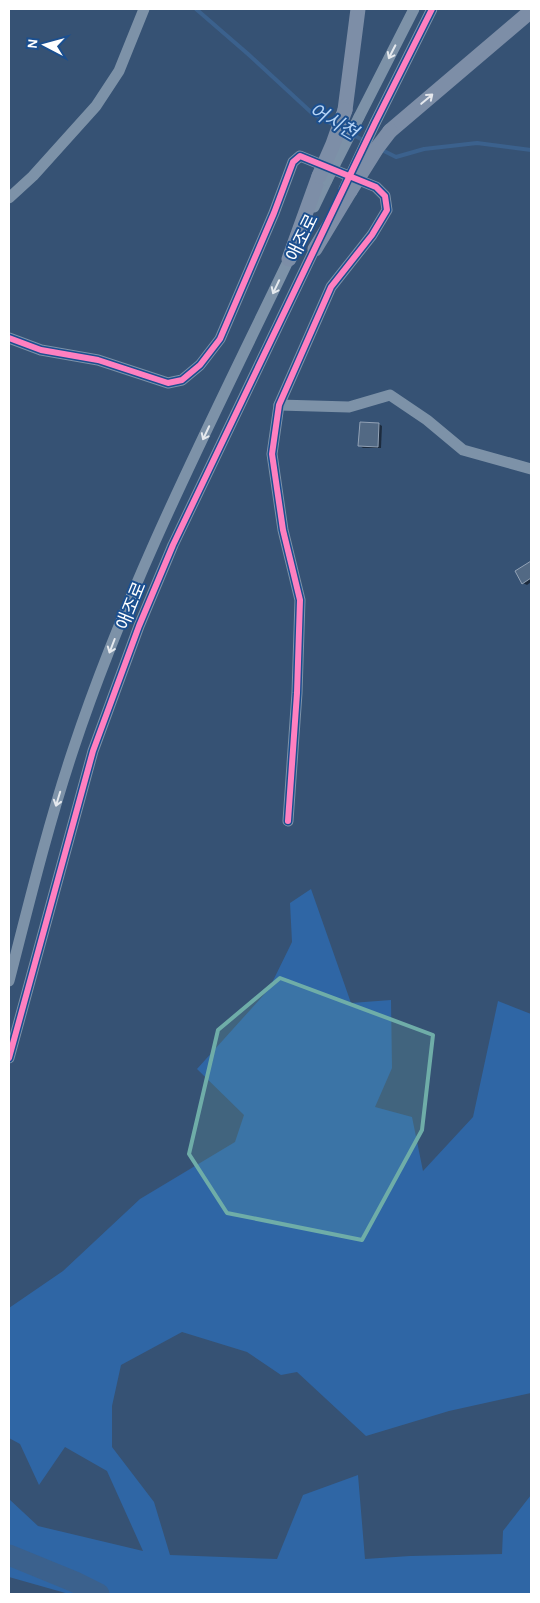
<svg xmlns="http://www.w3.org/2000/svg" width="540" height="1603" font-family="'Alegreya Sans','Noto Sans KR',sans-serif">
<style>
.green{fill:#2f66a5}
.shadow{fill:#0007}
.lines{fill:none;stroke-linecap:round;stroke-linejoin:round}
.stream{stroke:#3b618d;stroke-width:4}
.river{stroke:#3b618d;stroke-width:21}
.building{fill:#526984;stroke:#92a2b6}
.minor{stroke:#7d92a8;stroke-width:11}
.major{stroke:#7d8ea7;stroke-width:15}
.minor-bridge{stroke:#7d92a8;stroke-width:11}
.major-bridge{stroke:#7d8ea7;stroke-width:15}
.cycleway-casing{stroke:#1b4f8f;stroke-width:9}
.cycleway{stroke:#ff80c0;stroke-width:6}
.oneway{stroke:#e5e9ee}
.oneway2{stroke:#e5e8ed}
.marked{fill:#6fada8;fill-opacity:0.2;stroke:#6fada8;stroke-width:4;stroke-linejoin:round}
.labels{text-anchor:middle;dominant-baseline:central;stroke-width:4;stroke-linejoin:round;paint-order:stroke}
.street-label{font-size:18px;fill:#fff;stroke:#1b4f8f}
.water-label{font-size:19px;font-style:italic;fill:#b5d3f5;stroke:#1b4f8f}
</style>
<rect width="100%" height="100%" fill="#365274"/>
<polygon class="green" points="311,889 351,1003 391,1000 392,1068 375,1107 412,1117 423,1171 473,1117 498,1001 531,1014 531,1393 449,1411 366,1436 297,1372 281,1375 247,1352 182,1332 121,1365 112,1406 112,1447 154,1502 170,1555 277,1559 303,1495 358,1475 365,1559 410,1556 502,1554 503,1531 531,1495 531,1594 69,1594 9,1577 9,1499 38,1526 143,1551 107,1471 65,1447 39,1485 20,1444 9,1438 9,1308 63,1271 140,1199 235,1142 244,1115 197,1069 269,989 292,942 290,903"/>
<g class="shadow">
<polygon points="379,424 382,426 381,448 363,448 360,446"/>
<polygon points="531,562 531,582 527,585 523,583 516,572"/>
</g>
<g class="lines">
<g class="stream">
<polyline points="196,9 248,54 313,114 336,126"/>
<polyline points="351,134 365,141"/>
<polyline points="380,149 396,157 424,149 477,143 531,150"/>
</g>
<polyline class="river" points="9,1555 75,1582 99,1594"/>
</g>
<g class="building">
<polygon points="360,422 379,423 378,447 358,446"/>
<polygon points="531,561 531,578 522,584 515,571"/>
</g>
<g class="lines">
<g class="minor">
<polyline points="359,117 414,9"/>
<polyline points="375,123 432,9"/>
<polyline points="9,198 33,176 96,106 119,71 144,9"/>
<polyline points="314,207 327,180"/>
<polyline points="9,338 41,350 98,360 168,383 182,380 200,365 220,339 274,213 293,162 300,156 376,187 385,196 387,210 372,235 331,287 279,405 272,454 283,530 300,600 297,693 288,821"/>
<polyline points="279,405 349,407 390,395 427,420 463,450 531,469"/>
<path d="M9,981C29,903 48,825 73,750C130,578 214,416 292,253"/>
<polyline points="9,1058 93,751 139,626 173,545 318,242"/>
</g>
<g class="major">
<polyline points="345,110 358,9"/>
<polyline points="390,131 531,11"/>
<polyline points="315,249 350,191"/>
<polyline points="289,259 319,176"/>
</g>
<g class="minor-bridge">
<polyline points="327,180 359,117"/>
<polyline points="344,189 375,123"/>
</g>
<g class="major-bridge">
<polyline points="319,176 333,144 345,110"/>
<polyline points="350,191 377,148 390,131"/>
</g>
<defs>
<g id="cycleway">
<polyline points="9,338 41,350 98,360 168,383 182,380 200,365 220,339 274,213 293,162 300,156 376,187 385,196 387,210 372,235 331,287 279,405 272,454 283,530 300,600 297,693 288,821"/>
<polyline points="9,1058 93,751 139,626 173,545 375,123 432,9"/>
</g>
</defs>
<use href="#cycleway" class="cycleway-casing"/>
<use href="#cycleway" class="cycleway"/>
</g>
<defs><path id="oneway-shaft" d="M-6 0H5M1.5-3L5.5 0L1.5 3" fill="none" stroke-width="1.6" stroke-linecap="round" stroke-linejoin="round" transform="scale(1.25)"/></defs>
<g class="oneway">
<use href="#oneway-shaft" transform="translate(392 52) rotate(117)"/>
<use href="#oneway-shaft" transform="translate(276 287) rotate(115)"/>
<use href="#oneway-shaft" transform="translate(206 433) rotate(115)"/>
<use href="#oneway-shaft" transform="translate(112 646) rotate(111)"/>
<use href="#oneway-shaft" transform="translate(58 799) rotate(107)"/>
</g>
<use class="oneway2" href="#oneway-shaft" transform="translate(427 99) rotate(-40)"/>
<path class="marked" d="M280,978L433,1035L422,1130L362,1240L227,1213L189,1154L218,1030Z"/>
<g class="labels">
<g class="street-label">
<text transform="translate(303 238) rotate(-64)">애조로</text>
<text transform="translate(132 606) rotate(-68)">애조로</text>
</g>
<g class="water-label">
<text transform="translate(333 122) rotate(30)">어시천</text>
</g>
</g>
<rect width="540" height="1603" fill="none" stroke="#ffffff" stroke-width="20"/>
<g transform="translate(45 45) rotate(276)" stroke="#1b4f8f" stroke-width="4" paint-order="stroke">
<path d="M0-4L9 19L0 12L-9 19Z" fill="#ffffff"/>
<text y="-8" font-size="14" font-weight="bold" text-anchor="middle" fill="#ffffff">N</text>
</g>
</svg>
